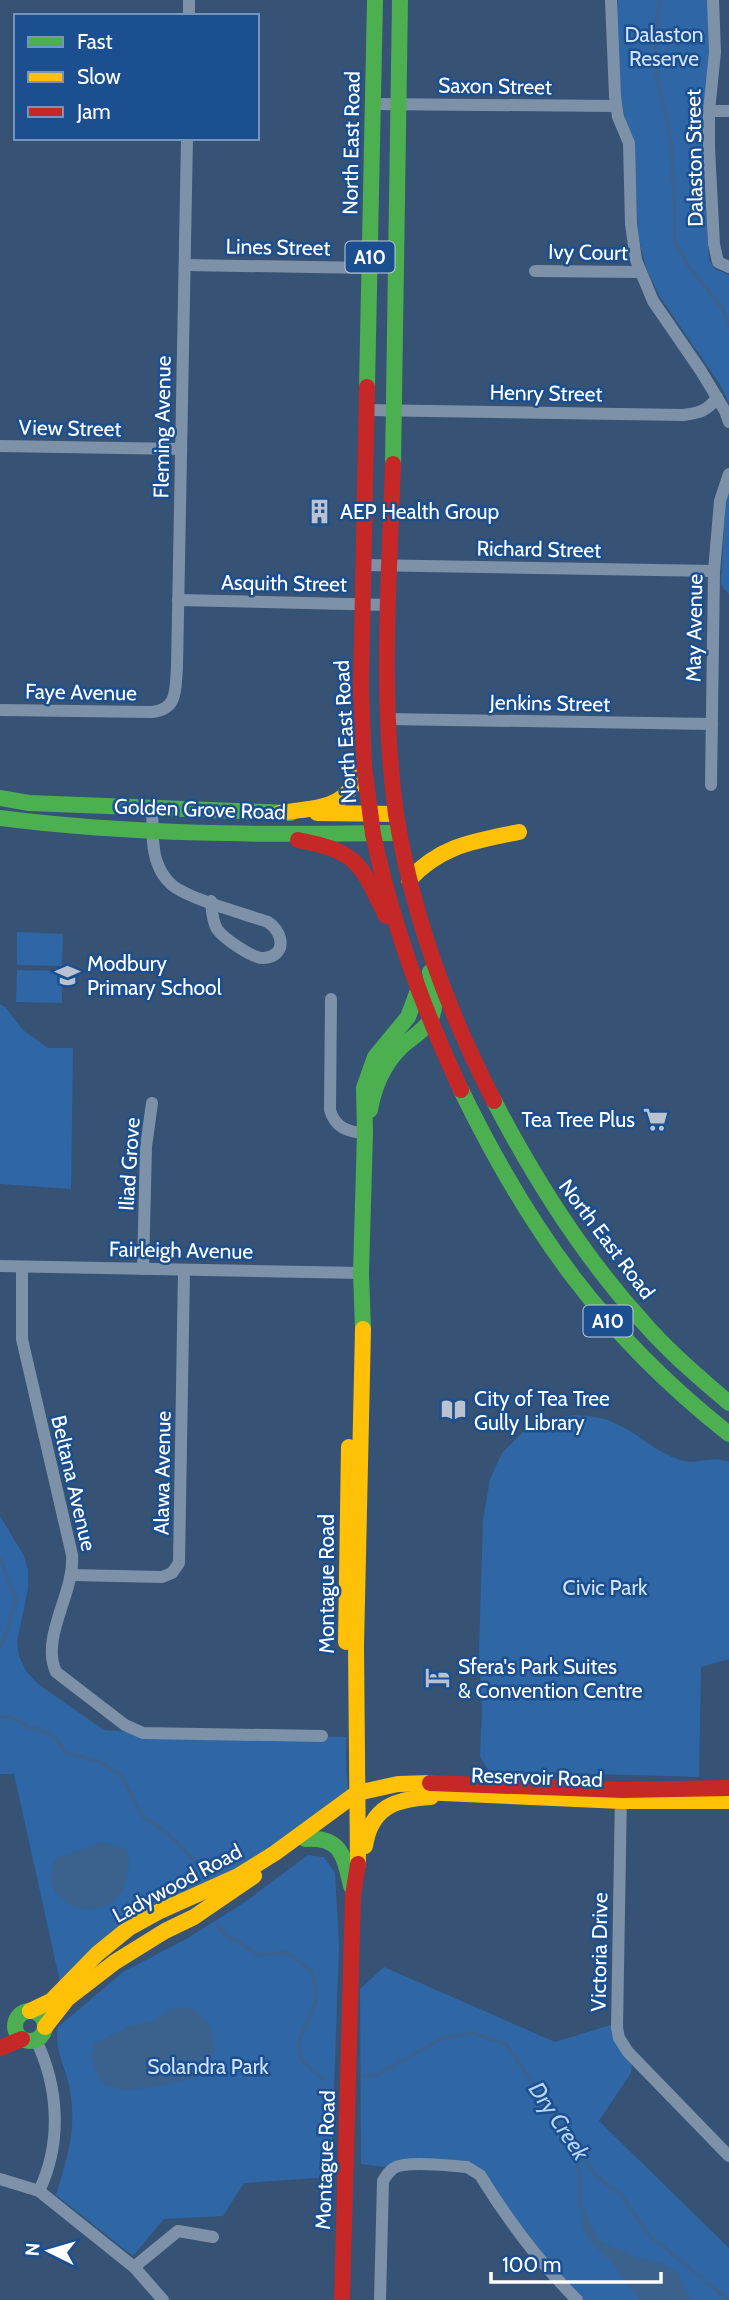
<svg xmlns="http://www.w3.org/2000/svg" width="729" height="2300" font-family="Cabin,sans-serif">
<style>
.green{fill:#2f66a5}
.water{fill:#3b618d}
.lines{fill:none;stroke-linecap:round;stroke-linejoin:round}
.stream{stroke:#3b618d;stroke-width:3.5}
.street{stroke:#7d92a8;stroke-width:12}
.fast{stroke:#4caf50;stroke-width:16}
.slow{stroke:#ffc107;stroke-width:16}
.jam{stroke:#c62828;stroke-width:16}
.labels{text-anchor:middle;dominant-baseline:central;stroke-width:5;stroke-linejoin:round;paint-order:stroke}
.shield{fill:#1b4f8f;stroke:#bbcadd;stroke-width:2}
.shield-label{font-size:19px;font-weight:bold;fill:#fff}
.park-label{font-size:21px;fill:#cfe3fa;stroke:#1b4f8f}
.street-label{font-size:21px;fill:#fff;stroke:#1b4f8f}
.poi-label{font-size:21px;fill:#fff;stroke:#1b4f8f;text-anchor:start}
.water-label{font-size:23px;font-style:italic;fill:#b5d3f5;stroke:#1b4f8f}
</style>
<rect width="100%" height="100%" fill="#365274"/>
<g class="green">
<polygon points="618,0 708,0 711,33 702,148 709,260 715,269 729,275 729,403 719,383 660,297 646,268 638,235 634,140 625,118 621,97 616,20"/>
<polygon points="729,494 729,594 723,588 721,583 725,506"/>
<polygon points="17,932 63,934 62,966 17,965"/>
<polygon points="17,970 62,971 62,1003 16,1002"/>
<polygon points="0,1004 5,1007 23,1030 48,1048 73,1048 71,1189 0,1184"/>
<path d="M574,1415C589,1416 604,1417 617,1424C639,1434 657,1453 680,1460C697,1466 712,1454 729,1462V1659L701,1667L699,1777L489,1771L480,1757L482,1712L479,1650L483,1520L490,1479L502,1453L525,1430L548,1419Z"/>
<polygon points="0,1516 24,1556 28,1570 28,1589 17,1642 19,1656 26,1671 38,1684 104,1730 143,1733 346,1737 346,1769 349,1798 275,1853 158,1912 62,1991 14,1774 0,1774"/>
<path d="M308,1855L324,1857L335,1873L339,1945L331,2177L244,2183L223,2216L164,2219L133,2256L56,2195C67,2157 77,2132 70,2091C67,2069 53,2049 58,2027L123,1972L188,1938L245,1902Z"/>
<polygon points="384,1967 555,2042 617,2023 633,2058 631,2073 599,2121 729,2248 729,2300 577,2300 474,2170 393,2168 361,2164 360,1989"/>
</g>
<g class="water">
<path d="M101,1842L115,1845L128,1851C138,1940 29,1914 55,1859Z"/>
<path d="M189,2007C203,2015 212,2023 213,2040C214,2053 214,2061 206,2071C196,2081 142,2089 126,2090C117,2090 108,2086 100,2082L91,2055L95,2043L130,2026L151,2022L171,2009Z"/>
<path d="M580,2201L598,2240L639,2258L661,2263L678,2272L691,2300H639C631,2290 624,2278 616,2268C591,2238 581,2244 580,2201Z"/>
</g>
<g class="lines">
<g class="stream">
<polyline points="659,0 654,64 670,135 675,206 675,243 689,267 723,309 729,326"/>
<polyline points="0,1558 16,1599 8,1628 0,1648"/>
<polyline points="0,1717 11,1717 29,1727 53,1735 66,1753 98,1761 121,1775 142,1815 168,1834 195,1860"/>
<polyline points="218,1925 223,1933 260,1955 287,1953 313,1972 316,2001 298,2044 302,2061 323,2079"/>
<polyline points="362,2076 376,2075 443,2038 473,2033 506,2044 596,2176 621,2195 648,2234 728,2300"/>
<polyline points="574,2146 579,2172 580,2206"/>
</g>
<g class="street">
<polyline points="611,0 615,96 618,117 629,143 631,224 636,260 653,301 701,371 725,411 729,422"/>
<polyline points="713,0 715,52 709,111 709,148 714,244 718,262 729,267"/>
<polyline points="189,16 189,0"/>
<polyline points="373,104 616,106"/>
<polyline points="709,111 729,111"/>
<polyline points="185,265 370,268"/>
<polyline points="535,271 640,272"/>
<path d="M367,410L683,415C699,413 708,411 717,397"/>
<polyline points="0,446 181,449"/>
<polyline points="364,565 714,571"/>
<polyline points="178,600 389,605"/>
<path d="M0,710L152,712C179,709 175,688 177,667L187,138"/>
<polyline points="387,719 712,724"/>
<polyline points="711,785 714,571 720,501 729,474"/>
<path d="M152,808C153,826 151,846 157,862C160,871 165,879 172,885C189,899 245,914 268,922C284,933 287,956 264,958C253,959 223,938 217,929C212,921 212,910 211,901"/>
<path d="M331,999L330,1110C335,1128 348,1132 365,1133"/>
<polyline points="0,1266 361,1273"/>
<path d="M22,1267V1339L72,1555C75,1593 40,1637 56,1672L125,1725L143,1733L322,1736"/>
<polyline points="143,1269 146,1147 152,1103"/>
<polyline points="72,1575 162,1577 172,1573 179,1563 184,1270"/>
<polyline points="621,1794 617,2028 619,2038 628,2052 729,2156"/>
<path d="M36,2040C59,2088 62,2143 39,2191"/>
<polyline points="0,2179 39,2191 134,2267 163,2300"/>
<polyline points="134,2267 178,2231 213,2237"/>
<path d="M380,2300L383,2181C386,2176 388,2172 394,2168C407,2160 450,2166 467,2167L480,2175C509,2222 538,2261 577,2300"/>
</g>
<g class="fast">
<polyline points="367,387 375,0"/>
<polyline points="393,464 400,0"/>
<polyline points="0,798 29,803 291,813"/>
<path d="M0,818C132,835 266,835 399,833"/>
<path d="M461,1090C530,1232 604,1335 729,1434"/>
<path d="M494,1101C535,1180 583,1256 643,1322C669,1352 699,1377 729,1403"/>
<path d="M370,1110C374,1086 384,1064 401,1047C412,1037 426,1030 432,1016C437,1002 433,986 430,972"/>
<polyline points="363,1329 361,1273 365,1133 364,1088 375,1057 408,1017 417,993"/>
<path d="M305,1839C341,1836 344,1856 351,1886"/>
<circle cx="30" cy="2026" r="15"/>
</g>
<g class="slow">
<path d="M280,813C324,806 344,811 364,766"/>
<polyline points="317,813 396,814"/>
<path d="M409,880C441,845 475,841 519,832"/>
<polyline points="346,1642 349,1447"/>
<polyline points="421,1792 621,1801 729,1801"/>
<path d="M365,1846C371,1807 395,1799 431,1797"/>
<polyline points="358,1864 356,1646 363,1329"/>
<polyline points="30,2011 51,2001 97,1954 129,1928 158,1912 238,1876 275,1853 357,1793 398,1784 430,1783"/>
<polyline points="45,2027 67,1999 115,1962 165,1931 194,1917 254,1876"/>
</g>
<g class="jam">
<polyline points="367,387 361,689 364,766 373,834"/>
<path d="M393,464C389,580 380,699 396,814"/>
<path d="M396,814C412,915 447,1010 494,1101"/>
<path d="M373,834C392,923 422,1007 461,1090"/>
<path d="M298,840C359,852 360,863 386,916"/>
<polyline points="430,1783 622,1790 729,1788"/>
<polyline points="0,2048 22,2039"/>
<polyline points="342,2300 353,1896 358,1864"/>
</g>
</g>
<defs>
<symbol id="building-bare" viewBox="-9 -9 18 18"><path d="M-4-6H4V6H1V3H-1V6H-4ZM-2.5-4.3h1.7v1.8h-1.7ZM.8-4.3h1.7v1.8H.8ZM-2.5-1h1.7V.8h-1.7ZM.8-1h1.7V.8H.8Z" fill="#b9c2ce" stroke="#1b4f8f" stroke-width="2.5" paint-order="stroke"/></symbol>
<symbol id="school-bare" viewBox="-9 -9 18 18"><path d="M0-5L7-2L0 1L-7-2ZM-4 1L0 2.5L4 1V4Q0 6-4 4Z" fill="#b9c2ce" stroke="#1b4f8f" stroke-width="2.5" paint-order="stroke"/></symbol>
<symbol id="supermarket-bare" viewBox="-9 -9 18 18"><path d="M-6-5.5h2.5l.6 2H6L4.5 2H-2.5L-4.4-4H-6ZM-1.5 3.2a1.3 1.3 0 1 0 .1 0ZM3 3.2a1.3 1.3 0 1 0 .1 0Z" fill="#b9c2ce" stroke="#1b4f8f" stroke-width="2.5" paint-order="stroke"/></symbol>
<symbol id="library-bare" viewBox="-9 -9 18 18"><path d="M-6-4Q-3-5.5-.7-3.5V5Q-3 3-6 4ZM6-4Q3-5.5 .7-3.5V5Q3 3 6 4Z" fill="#b9c2ce" stroke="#1b4f8f" stroke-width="2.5" paint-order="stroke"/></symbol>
<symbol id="hotel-bare" viewBox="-9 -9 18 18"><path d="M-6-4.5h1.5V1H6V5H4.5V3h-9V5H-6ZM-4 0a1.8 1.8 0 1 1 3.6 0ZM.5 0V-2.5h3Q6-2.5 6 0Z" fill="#b9c2ce" stroke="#1b4f8f" stroke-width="2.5" paint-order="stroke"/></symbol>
</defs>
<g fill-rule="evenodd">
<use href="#building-bare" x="302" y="494" width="35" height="35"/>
<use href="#school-bare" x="50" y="958" width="35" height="35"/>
<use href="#supermarket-bare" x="638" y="1102" width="35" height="35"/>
<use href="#library-bare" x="436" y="1392" width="35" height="35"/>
<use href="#hotel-bare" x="420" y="1660" width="35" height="35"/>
</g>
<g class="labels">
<g class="shield">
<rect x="345.5" y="241.5" width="49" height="31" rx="5"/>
<rect x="583.5" y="1305.5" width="49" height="31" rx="5"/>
</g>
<g class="shield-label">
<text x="370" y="257">A10</text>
<text x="608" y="1321">A10</text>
</g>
<g class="park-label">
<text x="664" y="34">Dalaston<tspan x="664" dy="24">Reserve</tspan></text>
<text x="605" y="1587">Civic Park</text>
<text x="208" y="2066">Solandra Park</text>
</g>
<g class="street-label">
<text transform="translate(495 86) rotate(1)">Saxon Street</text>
<text transform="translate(351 143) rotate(-89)">North East Road</text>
<text transform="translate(694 158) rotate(-91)">Dalaston Street</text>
<text transform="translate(278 247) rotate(1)">Lines Street</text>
<text transform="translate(588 252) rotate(1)">Ivy Court</text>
<text transform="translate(546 393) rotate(1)">Henry Street</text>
<text transform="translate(162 427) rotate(-89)">Fleming Avenue</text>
<text transform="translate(70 428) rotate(1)">View Street</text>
<text transform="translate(539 549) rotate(1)">Richard Street</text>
<text transform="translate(284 583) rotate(1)">Asquith Street</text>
<text transform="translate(694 628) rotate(-89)">May Avenue</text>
<text transform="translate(81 692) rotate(1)">Faye Avenue</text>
<text transform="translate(550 703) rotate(1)">Jenkins Street</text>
<text transform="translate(345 732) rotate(-93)">North East Road</text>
<text transform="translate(200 809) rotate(2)">Golden Grove Road</text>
<text transform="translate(129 1164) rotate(-86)">Iliad Grove</text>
<text transform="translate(607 1239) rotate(53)">North East Road</text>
<text transform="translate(181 1250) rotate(1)">Fairleigh Avenue</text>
<text transform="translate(162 1473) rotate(-89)">Alawa Avenue</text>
<text transform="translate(74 1483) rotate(77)">Beltana Avenue</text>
<text transform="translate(326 1584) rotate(-90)">Montague Road</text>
<text transform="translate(537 1777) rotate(2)">Reservoir Road</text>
<text transform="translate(177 1883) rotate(-28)">Ladywood Road</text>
<text transform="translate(599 1952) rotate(-89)">Victoria Drive</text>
<text transform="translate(325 2160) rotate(-88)">Montague Road</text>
</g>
<g class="poi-label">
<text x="340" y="511">AEP Health Group</text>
<text x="87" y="963">Modbury<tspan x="87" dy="24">Primary School</tspan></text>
<text x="635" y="1119" text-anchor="end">Tea Tree Plus</text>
<text x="474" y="1398">City of Tea Tree<tspan x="474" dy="24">Gully Library</tspan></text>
<text x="458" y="1666">Sfera's Park Suites<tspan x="458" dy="24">&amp; Convention Centre</tspan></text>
</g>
<g class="water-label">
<text transform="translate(559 2121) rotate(56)">Dry Creek</text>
</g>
</g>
<rect x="14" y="14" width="245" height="126" fill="#1b4f8f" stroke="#7695bc" stroke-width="2"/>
<rect x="28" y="37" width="35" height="10" fill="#4caf50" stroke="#7695bc" stroke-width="2"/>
<text x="77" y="49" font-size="21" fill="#ffffff">Fast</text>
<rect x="28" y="72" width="35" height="10" fill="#ffc107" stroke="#7695bc" stroke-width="2"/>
<text x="77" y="84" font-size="21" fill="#ffffff">Slow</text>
<rect x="28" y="107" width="35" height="10" fill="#c62828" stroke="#7695bc" stroke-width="2"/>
<text x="77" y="119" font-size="21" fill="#ffffff">Jam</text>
<g transform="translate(49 2251) rotate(275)" stroke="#1b4f8f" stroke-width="5" paint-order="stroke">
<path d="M0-5L12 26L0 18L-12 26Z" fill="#ffffff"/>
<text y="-10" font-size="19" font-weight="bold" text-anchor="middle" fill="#ffffff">N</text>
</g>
<path d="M491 2272v10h170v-10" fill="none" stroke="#ffffff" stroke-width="3.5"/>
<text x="502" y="2272" font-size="21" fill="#ffffff" stroke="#1b4f8f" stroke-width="5" paint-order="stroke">100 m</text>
</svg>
